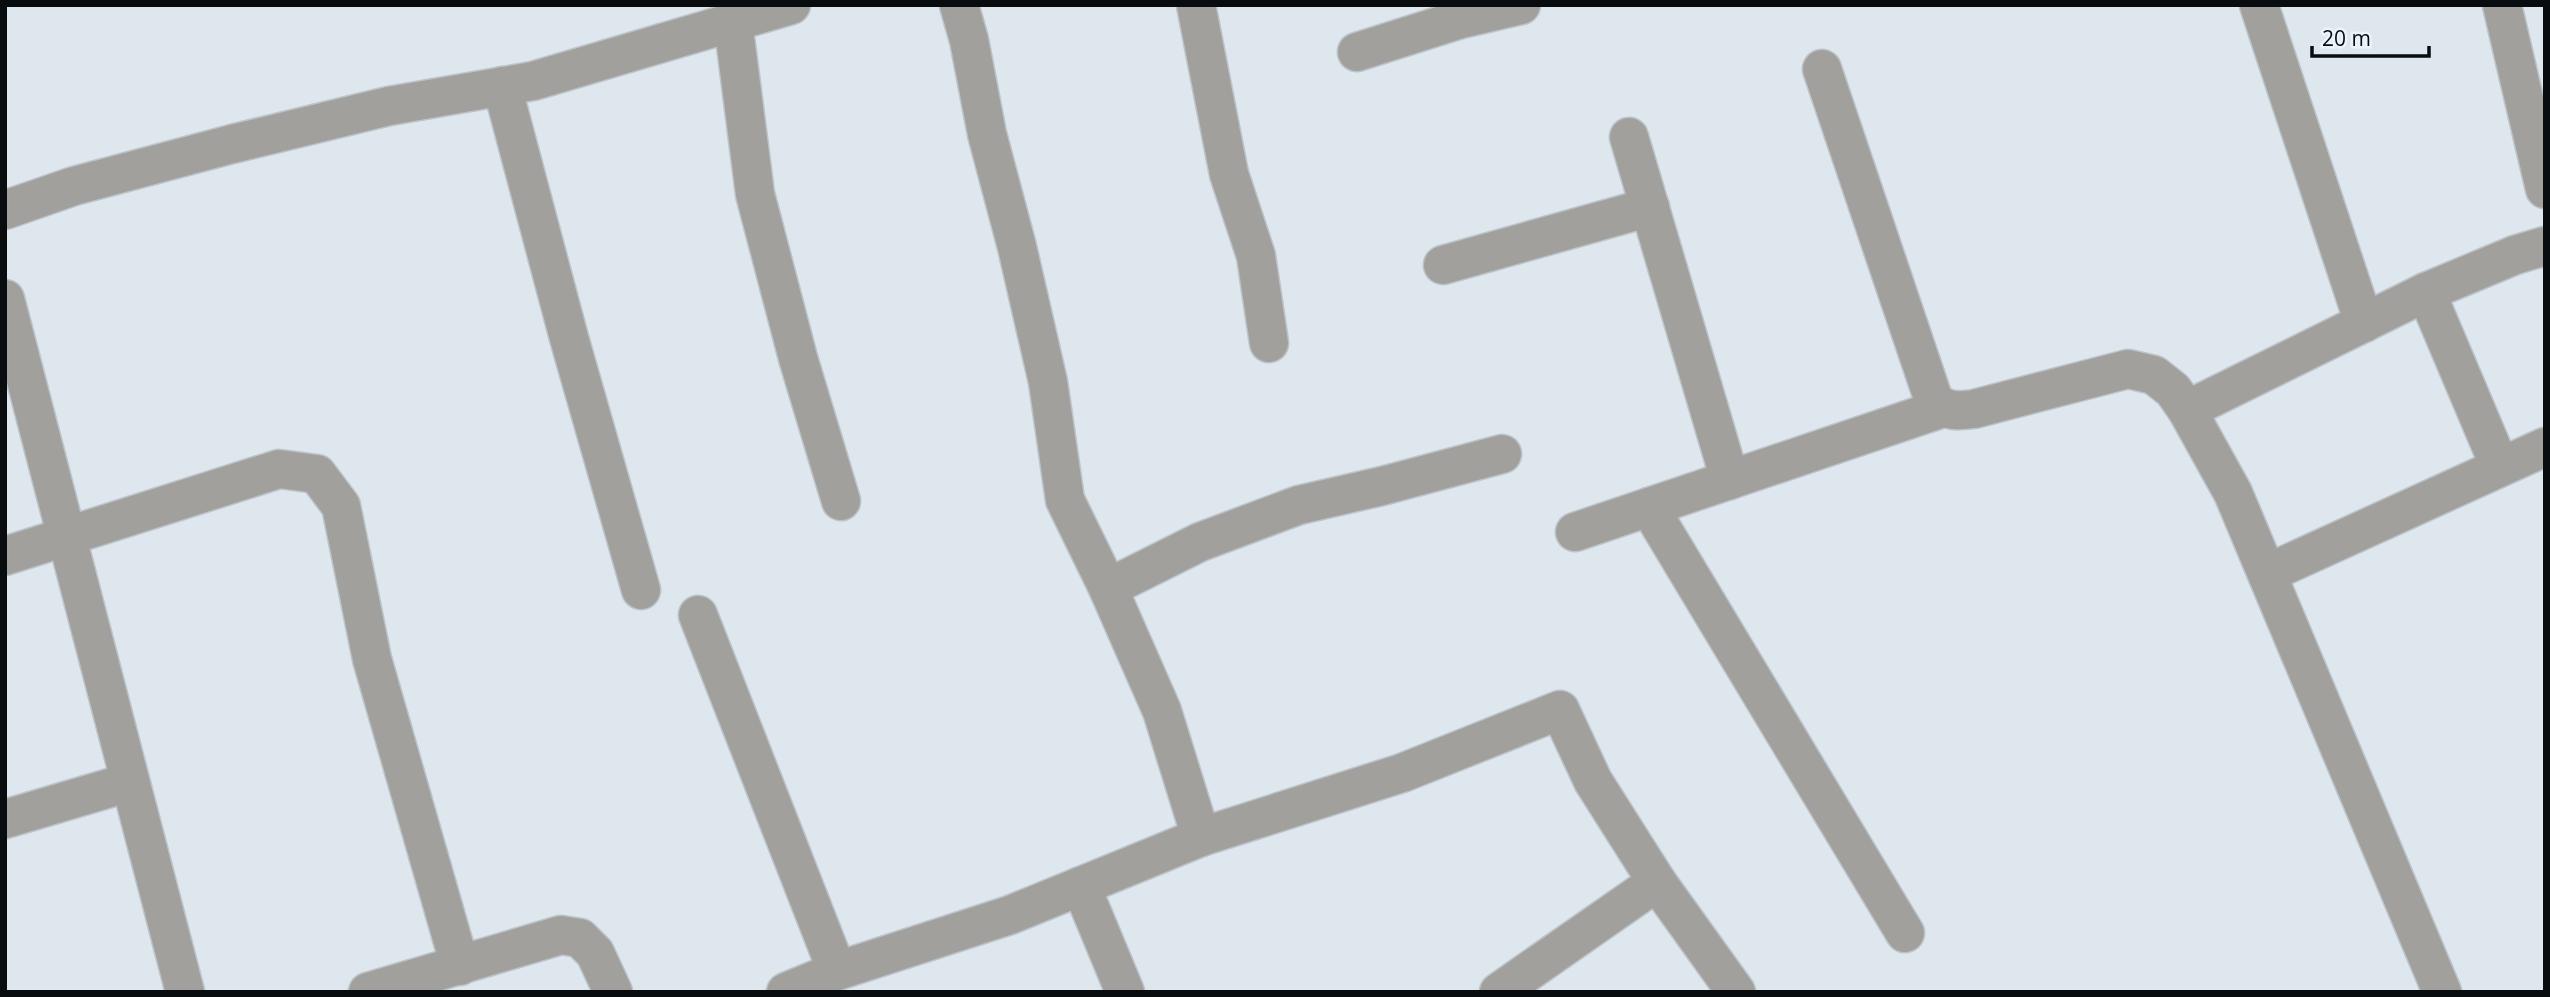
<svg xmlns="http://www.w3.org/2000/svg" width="2550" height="997" font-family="'Open Sans',sans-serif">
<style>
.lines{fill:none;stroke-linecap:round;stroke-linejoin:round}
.minor-casing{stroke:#bcc4ca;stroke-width:41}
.minor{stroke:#a2a09c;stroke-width:38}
</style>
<rect width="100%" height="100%" fill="#dee7ee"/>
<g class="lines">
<defs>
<g id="minor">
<polyline points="959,5 969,40 987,134 1017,247 1048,382 1065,500 1108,588 1162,711 1201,837"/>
<polyline points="1196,5 1229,174 1256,256 1269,343"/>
<polyline points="2259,5 2364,323"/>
<polyline points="2502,5 2545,189"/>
<polyline points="733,22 755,194 798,358 841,501"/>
<polyline points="1357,52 1461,19 1521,5"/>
<path d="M1822,69L1934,401C1948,412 1957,411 1974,409L2128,369L2154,375L2173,390L2187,410L2233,493L2442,992"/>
<polyline points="502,86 569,338 641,590"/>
<polyline points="1629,137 1730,480"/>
<polyline points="5,210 74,186 232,144 389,106 533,81 791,5"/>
<polyline points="1443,265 1650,207"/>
<polyline points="2426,292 2500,467"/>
<polyline points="5,299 185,992"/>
<polyline points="2187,410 2426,292 2515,255 2545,246"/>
<polyline points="1649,507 1905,933"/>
<polyline points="1575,532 1943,408"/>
<polyline points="5,556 279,469 317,474 341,506 372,659 460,966"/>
<polyline points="2268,573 2545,447"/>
<polyline points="1108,588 1200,542 1299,505 1382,486 1502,454"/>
<polyline points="698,615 837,971"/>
<polyline points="5,819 130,782"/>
<polyline points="1657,882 1736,992"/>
<polyline points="1081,886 1125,992"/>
<polyline points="368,992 561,935 580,938 595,953 613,992"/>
<polyline points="786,992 837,971 1010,915 1201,837 1402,773 1560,710 1593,781 1657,882 1499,992"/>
</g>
</defs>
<use href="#minor" class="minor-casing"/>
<use href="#minor" class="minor"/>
</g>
<rect width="2550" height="997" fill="none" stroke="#090c0e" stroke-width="14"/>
<path d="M2312 46v10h117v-10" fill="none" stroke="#090c0e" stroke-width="3.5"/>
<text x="2322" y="46" font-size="21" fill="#090c0e" stroke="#ebf4fb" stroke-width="5" paint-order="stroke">20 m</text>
</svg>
